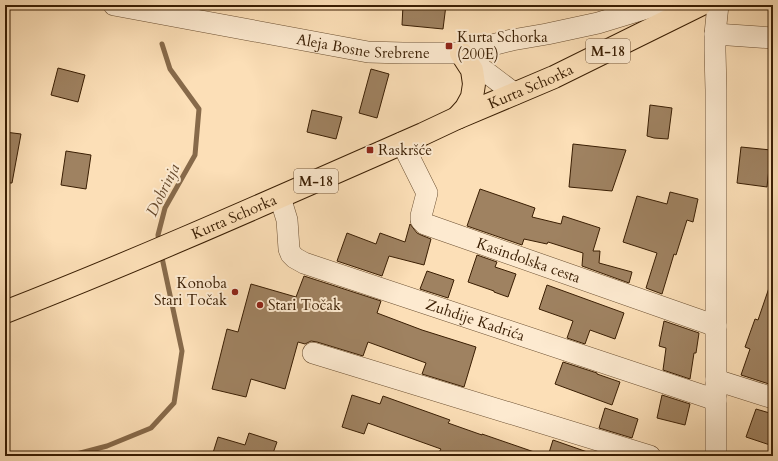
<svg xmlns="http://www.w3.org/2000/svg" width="778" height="461" font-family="Cardo,serif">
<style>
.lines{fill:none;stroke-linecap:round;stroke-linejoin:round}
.stream{stroke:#876a4a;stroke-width:5}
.building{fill:#9f8261;stroke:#3a1e03}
.minor-casing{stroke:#6a4e30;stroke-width:22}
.major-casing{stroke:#3a1e03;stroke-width:24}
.minor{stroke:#fdead0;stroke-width:21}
.major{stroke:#fcdfb7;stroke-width:22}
.poi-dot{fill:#8f2418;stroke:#fdead0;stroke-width:1.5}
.labels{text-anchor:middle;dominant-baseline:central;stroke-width:4;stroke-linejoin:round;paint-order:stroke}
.shield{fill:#fdead0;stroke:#745b40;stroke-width:1}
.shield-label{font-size:14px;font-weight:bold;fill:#3a1e03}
.poi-label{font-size:15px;fill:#3a1e03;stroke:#fdead0;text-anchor:start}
.street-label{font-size:15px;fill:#3a1e03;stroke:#fdead0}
.water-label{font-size:16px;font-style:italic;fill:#674a2d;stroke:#fdead0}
</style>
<rect width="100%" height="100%" fill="#fcdfb7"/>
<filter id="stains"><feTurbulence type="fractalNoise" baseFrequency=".005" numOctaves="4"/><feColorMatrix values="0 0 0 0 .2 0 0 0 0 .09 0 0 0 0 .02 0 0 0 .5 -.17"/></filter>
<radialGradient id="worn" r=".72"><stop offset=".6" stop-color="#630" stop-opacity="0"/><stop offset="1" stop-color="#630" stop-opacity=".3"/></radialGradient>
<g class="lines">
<g class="stream">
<polyline points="159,243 158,235 165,208 195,155 199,109 170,69 162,44"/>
<polyline points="69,456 107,446 151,428 174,403 182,351 161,253"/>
</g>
</g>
<g class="building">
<polygon points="403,5 446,5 443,29 402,25"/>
<polygon points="58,68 85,75 78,102 51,95"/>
<polygon points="371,69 389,74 377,118 359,113"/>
<polygon points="650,105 672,108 668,139 654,138 647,136"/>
<polygon points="312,110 342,117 336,139 307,132"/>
<polygon points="5,132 21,134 12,183 5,183"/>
<polygon points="573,144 626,150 612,191 569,187"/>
<polygon points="741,147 771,150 767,187 737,183"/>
<polygon points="66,151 91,155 86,189 61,185"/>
<polygon points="480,189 535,208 532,217 561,224 563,216 600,228 593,251 600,251 599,263 632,272 629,283 582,266 583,253 548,242 547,244 524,239 522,245 467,226"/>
<polygon points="670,192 698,199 693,222 687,220 676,255 674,254 662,294 646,288 657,253 623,242 637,196 667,204"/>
<polygon points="410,224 417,233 421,235 431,239 424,265 389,256 382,276 337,261 347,233 376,244 380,233 405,242"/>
<polygon points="477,255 497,262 495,267 516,274 508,297 494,292 494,291 468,282"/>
<polygon points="427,271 454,280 448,298 420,289"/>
<polygon points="304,276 381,301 377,313 422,330 476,347 464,387 422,374 426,363 368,342 363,356 317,342 311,341 305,344 298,342 285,389 251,379 246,397 212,389 227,329 238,332 251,284 296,297"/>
<polygon points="771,282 773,282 773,373 769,384 741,375 750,349 745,347 755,319 758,320"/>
<polygon points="547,285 624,313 615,339 590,330 585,344 567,338 573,321 539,309"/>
<polygon points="664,321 699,333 696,353 694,353 690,379 663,370 666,348 659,346"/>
<polygon points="563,362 597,373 597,374 620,382 612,405 555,384"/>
<polygon points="352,395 380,404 383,396 450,420 448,423 482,435 482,434 540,454 540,456 451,456 439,452 441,449 368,423 364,434 342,427"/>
<polygon points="662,395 690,404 685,425 657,418"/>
<polygon points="605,408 638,419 632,438 599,428"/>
<polygon points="756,409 773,414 773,446 746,437"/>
<polygon points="249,433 277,442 272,456 212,456 218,437 245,445"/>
<polygon points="553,440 593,454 592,456 548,456"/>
</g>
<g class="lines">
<defs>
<g id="minor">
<path id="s1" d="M114,5L368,52L403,53H461L512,40L547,34L598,23L657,5"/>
<polyline points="715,34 773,38"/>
<polyline points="461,53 515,94"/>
<path id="s2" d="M402,143L427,193L421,216V220L425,224L716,326"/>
<path id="s3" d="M280,197L287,220L289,249L291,254L295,258L304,263L716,400"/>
<polyline points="313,353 650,456"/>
<polyline points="716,380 773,398"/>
<polyline points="716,456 716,90 715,51 715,34 718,5"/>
</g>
<g id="major">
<polyline points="457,118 466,108 472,97 474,84 472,70 461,53"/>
<path id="s4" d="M5,312C146,257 284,195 423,134L457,118L554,77L700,5"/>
</g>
</defs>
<use href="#minor" class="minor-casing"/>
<use href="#major" class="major-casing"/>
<use href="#minor" class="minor"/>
<use href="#major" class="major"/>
</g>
<g class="poi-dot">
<rect x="445" y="42" width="8" height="8" rx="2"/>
<rect x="366" y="146" width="8" height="8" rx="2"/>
<circle cx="235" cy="292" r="4"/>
<circle cx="260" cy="305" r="4"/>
</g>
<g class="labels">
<g class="shield">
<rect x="586" y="39" width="44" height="24" rx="3"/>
<rect x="294" y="169" width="44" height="24" rx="3"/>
</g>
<g class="shield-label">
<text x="608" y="51">M-18</text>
<text x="316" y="181">M-18</text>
</g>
<g class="poi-label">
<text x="457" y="37">Kurta Schorka<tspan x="457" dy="17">(200E)</tspan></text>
<text x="378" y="150">Raskršće</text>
<text x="227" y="283" text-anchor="end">Konoba<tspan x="227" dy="17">Stari Točak</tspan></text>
<text x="268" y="305">Stari Točak</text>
</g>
<g class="street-label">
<text stroke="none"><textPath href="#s1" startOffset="253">Aleja Bosne Srebrene</textPath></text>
<text stroke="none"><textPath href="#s4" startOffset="572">Kurta Schorka</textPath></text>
<text stroke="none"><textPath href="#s4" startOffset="248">Kurta Schorka</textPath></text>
<text stroke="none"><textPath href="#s2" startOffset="199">Kasindolska cesta</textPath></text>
<text stroke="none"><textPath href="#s3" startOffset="255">Zuhdije Kadrića</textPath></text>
</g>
<g class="water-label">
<text transform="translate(163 190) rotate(-64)">Dobrinja</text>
</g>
</g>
<rect width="778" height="461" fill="none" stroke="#fcdfb7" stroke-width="20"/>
<rect x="6" y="6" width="766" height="449" fill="none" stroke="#3a1e03" stroke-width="2"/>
<rect x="10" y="10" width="758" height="441" fill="none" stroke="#3a1e03"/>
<rect width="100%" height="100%" filter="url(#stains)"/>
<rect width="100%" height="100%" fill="url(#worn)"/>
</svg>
